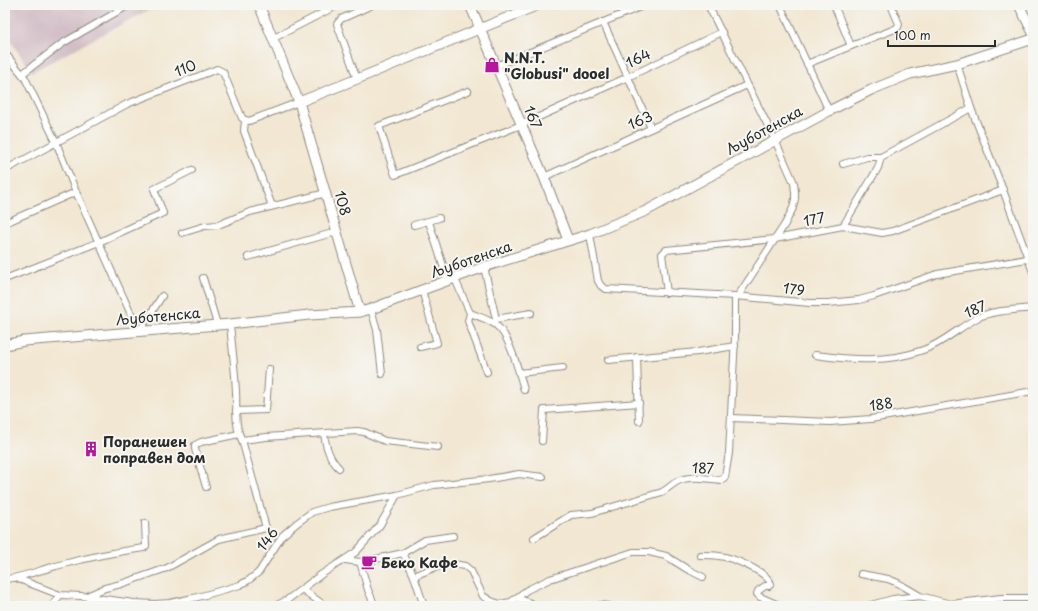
<svg xmlns="http://www.w3.org/2000/svg" width="1038" height="611" font-family="'Playpen Sans',sans-serif">
<style>
.industrial{fill:#d2bdc6}
.lines{fill:none;stroke-linecap:round;stroke-linejoin:round}
.street-casing{stroke:#8e897e;stroke-width:8}
.secondary-casing{stroke:#8e897e;stroke-width:11}
.street{stroke:#fff;stroke-width:6}
.secondary{stroke:#fff;stroke-width:9}
.labels{text-anchor:middle;dominant-baseline:central;stroke-width:4;stroke-linejoin:round;paint-order:stroke}
.poi-label{font-size:14px;font-weight:bold;fill:#2b2b2b;stroke:#f6f6f2;text-anchor:start}
.street-label{font-size:14px;fill:#2b2b2b;stroke:#f6f6f2}
</style>
<rect width="100%" height="100%" fill="#f6f6f2"/>
<filter id="ink" filterUnits="userSpaceOnUse"><feTurbulence type="fractalNoise" baseFrequency=".025" numOctaves="2"/><feDisplacementMap in="SourceGraphic" scale="8" xChannelSelector="R" yChannelSelector="G"/><feConvolveMatrix kernelMatrix="1 2 1 2 8 2 1 2 1" color-interpolation-filters="sRGB"/></filter>
<filter id="wash" filterUnits="userSpaceOnUse"><feTurbulence type="fractalNoise" baseFrequency=".012" numOctaves="4" result="noise"/><feDisplacementMap in="SourceGraphic" scale="16" xChannelSelector="R" yChannelSelector="G"/><feGaussianBlur stdDeviation="0.9" result="paint"/><feColorMatrix in="noise" values="0 0 0 0 0 0 0 0 0 0 0 0 0 0 0 0 0 1.4 0 .05"/><feComposite in="paint" operator="in"/></filter>
<g filter="url(#wash)">
<rect width="100%" height="100%" fill="#f2e7d2"/>
<polygon class="industrial" points="5,5 158,5 32,72 5,33"/>
</g>
<g filter="url(#ink)">
<g class="lines">
<defs>
<g id="street">
<polyline points="708,5 775,140 794,183 795,192 795,199 793,208 785,224 738,296"/>
<polyline points="780,5 829,111"/>
<polyline points="834,5 851,46"/>
<polyline points="603,22 651,128"/>
<polyline points="274,38 338,5"/>
<polyline points="5,53 25,78 56,142 76,192 139,332"/>
<polyline points="807,64 851,46 895,29 898,27 899,24 891,5"/>
<polyline points="957,64 971,108 1003,190 1033,272"/>
<polyline points="496,66 645,5"/>
<polyline points="22,74 63,43 129,5"/>
<polyline points="357,79 337,24 341,19 372,5"/>
<polyline points="468,91 379,126 395,175 521,125 628,77 722,32"/>
<polyline points="245,120 244,131 272,206"/>
<polyline points="843,164 867,157 881,157 971,108"/>
<polyline points="5,170 127,104 217,69 223,72 242,118 245,120 249,121 299,102"/>
<polyline points="544,177 747,85"/>
<polyline points="429,222 448,281"/>
<polyline points="5,223 76,192"/>
<polyline points="414,225 439,218"/>
<polyline points="843,226 878,168 881,157"/>
<polyline points="182,233 205,226 218,225 250,212 326,193"/>
<polyline points="590,234 598,281 601,286 606,289 735,296 810,303 828,303 859,300 874,296 937,274 1033,258"/>
<polyline points="248,257 336,232"/>
<polyline points="484,267 496,319 531,313"/>
<polyline points="203,278 217,324"/>
<polyline points="5,279 99,242 163,213 154,189 192,170"/>
<polyline points="455,279 470,313 468,321 487,372"/>
<polyline points="667,293 662,254 666,250 775,239 843,226 882,233 893,231 1003,190"/>
<polyline points="371,309 377,330 382,374"/>
<path d="M470,313C479,317 492,320 498,327C510,337 520,375 524,390"/>
<polyline points="139,332 162,296"/>
<polyline points="420,347 437,343 422,290"/>
<path d="M815,355C852,360 888,363 923,350C944,343 959,327 979,317C994,310 1016,310 1033,308"/>
<polyline points="637,357 639,421"/>
<polyline points="608,360 698,352 735,346"/>
<polyline points="519,373 563,368"/>
<polyline points="236,411 266,410 269,369"/>
<polyline points="731,418 830,422 871,419 1033,391"/>
<path d="M324,434C326,447 329,458 339,468"/>
<polyline points="242,440 266,437 357,431 364,432 385,441 438,447"/>
<polyline points="542,441 544,410 639,403"/>
<polyline points="206,487 195,449 195,445 201,442 239,434"/>
<path d="M534,538L571,515L592,513L662,492C668,489 672,484 678,481C690,475 708,479 721,480L725,477L729,453L735,337V296"/>
<polyline points="403,553 414,576 424,606"/>
<path d="M700,555C706,555 713,555 719,556C731,557 768,572 771,584L769,586H765L758,591L757,594L760,597L781,606"/>
<polyline points="345,560 360,562 372,560 403,553 425,540 453,536"/>
<polyline points="360,562 368,590 375,606"/>
<polyline points="861,574 888,579 898,583 920,596"/>
<polyline points="414,576 436,567 453,564 465,566 471,571 483,596 491,601 500,604 511,602 527,590 550,579 633,552 649,552 666,556 687,569 703,577"/>
<polyline points="16,578 60,595 81,596 134,603 155,604 170,603 198,597 240,585 249,580 259,572 282,536 297,523 312,512 329,507 397,495 434,485 489,479 519,474 543,477"/>
<path d="M5,579C21,578 40,570 56,566C85,558 114,552 144,548L146,546L145,523"/>
<polyline points="302,589 325,606"/>
<path d="M87,596L105,588L121,584L167,568L219,539L266,528L242,440C234,426 237,408 236,392C235,369 232,346 230,324"/>
<polyline points="517,598 538,606"/>
<polyline points="52,606 60,595"/>
<polyline points="275,606 287,600 322,574 356,552 380,525 397,495"/>
<polyline points="598,606 600,605 609,606"/>
<polyline points="867,606 893,599 920,596 951,604 1001,598 1033,598"/>
</g>
<g id="secondary">
<polyline points="259,5 299,102 360,312"/>
<polyline points="470,5 544,177 568,240"/>
<polyline points="1019,5 1033,33"/>
<polyline points="299,102 357,79 538,5"/>
<polyline points="5,345 24,341 230,324 309,315 360,312 371,309 484,267 590,234 646,211 829,111 871,90 910,74 957,64 1033,39"/>
</g>
</defs>
<use href="#street" class="street-casing"/>
<use href="#secondary" class="secondary-casing"/>
<use href="#street" class="street"/>
<use href="#secondary" class="secondary"/>
</g>
</g>
<defs>
<symbol id="shop-bare" viewBox="-9 -9 18 18"><path d="M-5-2.5h2.3a2.7 3.5 0 0 1 5.4 0H5L5.5 6h-11ZM-1.5-2.5h3a1.5 2.3 0 0 0-3 0Z" fill="#b5179e" stroke="#f6f6f2" stroke-width="2.5" paint-order="stroke"/></symbol>
<symbol id="building-bare" viewBox="-9 -9 18 18"><path d="M-4-6H4V6H1V3H-1V6H-4ZM-2.5-4.3h1.7v1.8h-1.7ZM.8-4.3h1.7v1.8H.8ZM-2.5-1h1.7V.8h-1.7ZM.8-1h1.7V.8H.8Z" fill="#b5179e" stroke="#f6f6f2" stroke-width="2.5" paint-order="stroke"/></symbol>
<symbol id="cafe-bare" viewBox="-9 -9 18 18"><path d="M-5.5-4.5H6V0H3Q3 3.5 0 3.5H-2.5Q-5.5 3.5-5.5 0ZM3-3.2v2h1.7v-2ZM-6 4.5H4V6H-6Z" fill="#b5179e" stroke="#f6f6f2" stroke-width="2.5" paint-order="stroke"/></symbol>
</defs>
<g fill-rule="evenodd">
<use href="#shop-bare" x="481" y="54" width="22" height="22"/>
<use href="#building-bare" x="80" y="438" width="22" height="22"/>
<use href="#cafe-bare" x="358" y="551" width="22" height="22"/>
</g>
<g class="labels">
<g class="poi-label">
<text x="504" y="57">N.N.T.<tspan x="504" dy="16">"Globusi" dooel</tspan></text>
<text x="103" y="441">Поранешен<tspan x="103" dy="16">поправен дом</tspan></text>
<text x="381" y="562">Беко Кафе</text>
</g>
<g class="street-label">
<text transform="translate(638 58) rotate(-26)">164</text>
<text transform="translate(185 68) rotate(-22)">110</text>
<text transform="translate(533 117) rotate(67)">167</text>
<text transform="translate(640 120) rotate(-24)">163</text>
<text transform="translate(764 130) rotate(-29)">Љуботенска</text>
<text transform="translate(343 203) rotate(75)">108</text>
<text transform="translate(814 219) rotate(-11)">177</text>
<text transform="translate(471 259) rotate(-19)">Љуботенска</text>
<text transform="translate(794 289) rotate(7)">179</text>
<text transform="translate(975 309) rotate(-23)">187</text>
<text transform="translate(158 316) rotate(-5)">Љуботенска</text>
<text transform="translate(881 404) rotate(-9)">188</text>
<text transform="translate(703 468) rotate(2)">187</text>
<text transform="translate(267 539) rotate(-54)">146</text>
</g>
</g>
<rect width="1038" height="611" fill="none" stroke="#f6f6f2" stroke-width="20"/>
<path d="M888 40v6h107v-6" fill="none" stroke="#2b2b2b" stroke-width="2"/>
<text x="894" y="40" font-size="12" fill="#2b2b2b" stroke="#f6f6f2" stroke-width="3" paint-order="stroke">100 m</text>
</svg>
